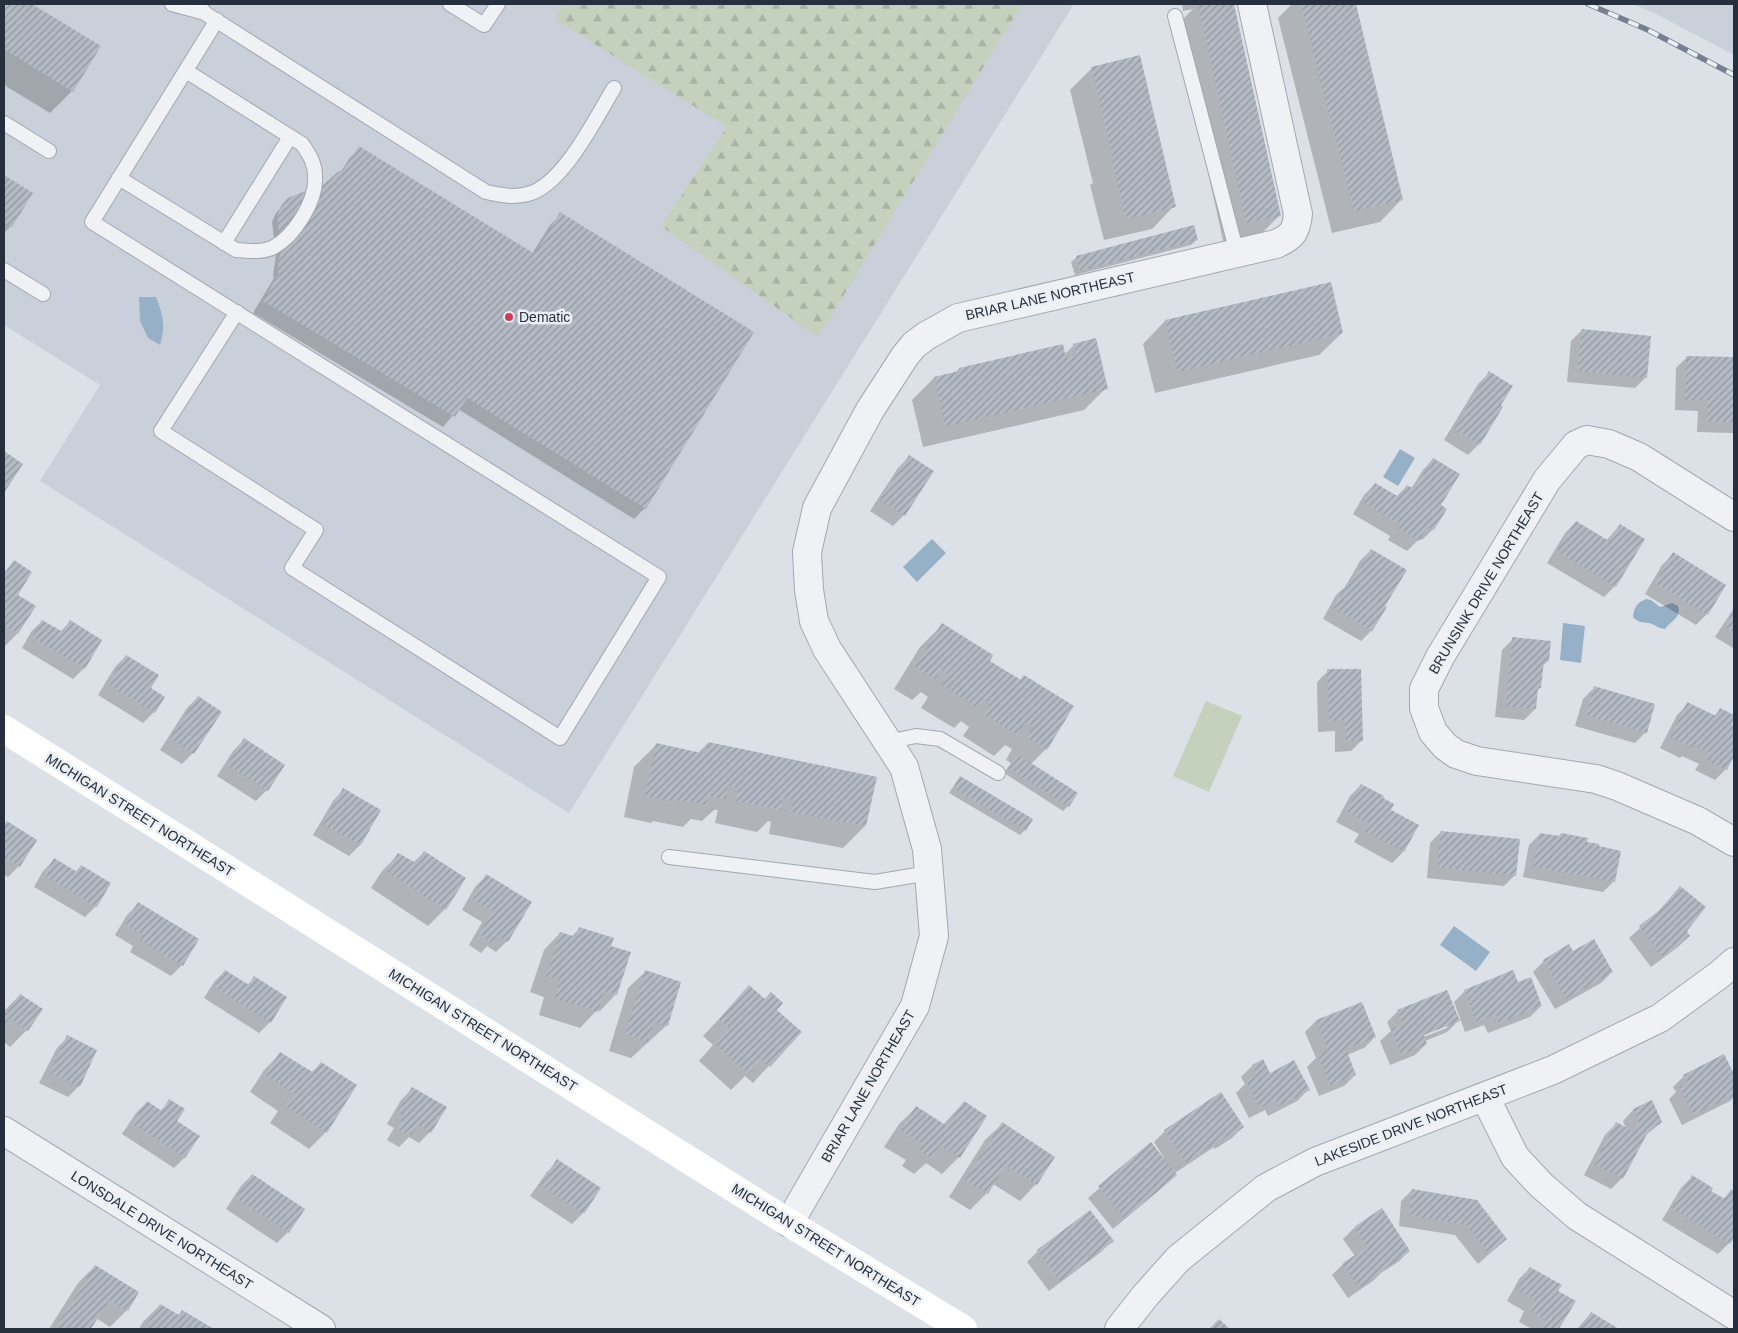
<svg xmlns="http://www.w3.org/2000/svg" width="1738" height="1333" font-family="Helvetica,sans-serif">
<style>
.built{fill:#cad0d9}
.green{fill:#c3d1bd}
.forest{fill:url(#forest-firs)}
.water{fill:#96b0c8}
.shadow{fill:#0003;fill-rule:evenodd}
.building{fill:url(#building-hatch)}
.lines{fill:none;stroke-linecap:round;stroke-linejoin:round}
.lane-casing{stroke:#a2a8b1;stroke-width:16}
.street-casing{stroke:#a2a8b1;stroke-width:30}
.lane{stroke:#eff1f5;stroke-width:14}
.street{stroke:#eff1f5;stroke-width:28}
.secondary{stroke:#fff;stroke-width:28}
.rail-casing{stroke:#758191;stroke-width:5.5}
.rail{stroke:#ecf0f5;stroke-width:4;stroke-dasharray:11;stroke-linecap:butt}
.poi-dot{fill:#d03d59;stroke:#ecf0f5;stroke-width:2}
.labels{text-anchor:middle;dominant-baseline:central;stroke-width:5;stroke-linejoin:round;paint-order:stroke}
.street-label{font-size:14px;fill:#262f3d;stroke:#ecf0f5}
.poi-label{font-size:14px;fill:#262f3d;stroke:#ecf0f5;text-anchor:start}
</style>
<defs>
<pattern id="forest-firs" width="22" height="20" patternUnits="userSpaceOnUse" patternTransform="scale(1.25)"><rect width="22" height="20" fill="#c3d1bd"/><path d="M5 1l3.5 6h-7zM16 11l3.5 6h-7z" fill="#a7b4a3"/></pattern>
<pattern id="building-hatch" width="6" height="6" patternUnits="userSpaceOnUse" patternTransform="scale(1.25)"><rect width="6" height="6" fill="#b3bac4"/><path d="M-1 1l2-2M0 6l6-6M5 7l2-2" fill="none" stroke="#9198a0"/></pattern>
</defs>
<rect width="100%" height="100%" fill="#dce1e7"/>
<g class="built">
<polygon points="4,4 1074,4 569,813 40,481 100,385 4,325"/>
<polygon points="1633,4 1734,4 1734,55 1658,15"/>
</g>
<polygon class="green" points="1206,701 1242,716 1209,792 1173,776"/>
<polygon class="forest" points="562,4 1022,4 818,337 661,226 727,127 556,20"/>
<g class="water">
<path d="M139,297H156C163,315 166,326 160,345L148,338L140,321Z"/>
<polygon points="1400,449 1415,458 1398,486 1383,477"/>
<polygon points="932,539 946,553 917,582 903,567"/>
<path d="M1646,599L1651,600L1660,607L1672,603L1678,606C1682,617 1671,621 1665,629C1656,628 1655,624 1649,623C1641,622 1639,623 1633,617C1634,607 1637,603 1646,599Z"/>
<polygon points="1563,623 1585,626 1581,663 1560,660"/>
<polygon points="1454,926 1490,952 1476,971 1440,945"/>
</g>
<g class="shadow">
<polygon points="4,4 30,4 99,46 72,91 50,113 4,85"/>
<polygon points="1182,4 1233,4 1279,216 1257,238 1224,245 1176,26 1193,9 1183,11"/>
<polygon points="1292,4 1355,4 1402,199 1380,222 1332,233 1278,18"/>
<polygon points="1092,68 1174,206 1152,229 1104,240 1090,185 1093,183 1070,90"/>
<polygon points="360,148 532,254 550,225 561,214 753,333 645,508 634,519 458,409 443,427 253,313 274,278 273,276 276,255 272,222 276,213 283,205 325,185 340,173 349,159"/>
<polygon points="4,177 31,194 11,226 4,233"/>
<polygon points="1197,240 1191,245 1075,275 1071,262 1077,257"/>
<polygon points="1165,321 1342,333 1319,355 1155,393 1143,344"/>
<polygon points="1582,330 1646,377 1635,388 1567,382 1571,341"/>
<polygon points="1074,345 1106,388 1084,410 923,447 912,400 934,378 955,373 959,369 1064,355"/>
<polygon points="1687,357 1734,358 1734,433 1697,432 1698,411 1675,410 1676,368"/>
<polygon points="1489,373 1479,444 1468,455 1444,440 1478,384"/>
<polygon points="909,457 904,515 893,526 870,511 898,468"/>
<polygon points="1433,459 1439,506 1433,529 1422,540 1420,539 1418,540 1407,551 1388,540 1390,536 1353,514 1364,495 1375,484 1396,497 1407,486 1411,489 1423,470"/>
<polygon points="1576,522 1606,541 1620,525 1643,539 1615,586 1604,597 1547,563 1565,533"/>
<polygon points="1371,550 1384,606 1371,631 1361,641 1323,619 1336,595 1345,587 1360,561"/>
<polygon points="1673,554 1707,614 1696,625 1645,594 1662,565"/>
<polygon points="14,562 16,595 34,607 17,634 4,647 4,572"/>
<polygon points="1734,608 1734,647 1733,648 1715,637"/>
<polygon points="42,621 60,632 70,622 101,640 84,668 73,679 22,648 31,632"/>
<polygon points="942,625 988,661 1020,680 1024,676 1046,749 1031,764 1068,806 1063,811 1004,773 1011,763 1006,760 1012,749 1005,745 994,756 963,736 969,727 961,721 954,728 921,708 928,697 921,692 912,700 894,689 920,647"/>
<polygon points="1513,639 1548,661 1542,666 1540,688 1537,691 1535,709 1524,720 1495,717 1502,650"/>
<polygon points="126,656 149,688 154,712 143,723 98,695 115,667"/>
<polygon points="1328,671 1362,740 1351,751 1335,752 1335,731 1318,732 1317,682"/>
<polygon points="1594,688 1646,732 1635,743 1575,726 1583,699"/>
<polygon points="198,697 193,753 182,764 160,750 187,708"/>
<polygon points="1688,704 1714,716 1720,710 1734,717 1730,725 1734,728 1734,753 1726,769 1715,780 1695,770 1699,764 1682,756 1680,758 1660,748 1677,715"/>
<polygon points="244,740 267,790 256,801 217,776 233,751"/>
<polygon points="708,743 865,826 843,848 769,834 771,822 768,821 757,832 715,823 718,810 714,810 702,821 691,819 683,827 653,821 651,823 624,817 634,767 656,745 698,753"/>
<polygon points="960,777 1025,830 1020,835 949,793"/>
<polygon points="1361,785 1389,810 1417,826 1403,852 1392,863 1354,842 1359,834 1336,822 1350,796"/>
<polygon points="343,790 379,810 360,845 349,856 313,835 333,801"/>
<polygon points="7,823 36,841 19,866 8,877 4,875 4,826"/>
<polygon points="1441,832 1515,875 1504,886 1427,878 1430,843"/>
<polygon points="1540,834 1558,837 1561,834 1586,843 1614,881 1603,892 1523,877 1529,845"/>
<polygon points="424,852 445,909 428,926 371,888 382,871 399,854 413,863"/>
<polygon points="54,860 75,872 81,867 96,906 85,917 34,887 43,871"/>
<polygon points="486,876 507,941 496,952 487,946 481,953 469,945 482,922 462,910 475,887"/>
<polygon points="1680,887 1685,931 1689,936 1678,947 1651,967 1629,938 1655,915"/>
<polygon points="138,904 182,965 171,976 130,952 133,946 115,935 127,915"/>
<polygon points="580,928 610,947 616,994 600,1011 597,1010 580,1028 539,1015 544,997 530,992 544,950 560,933 571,937"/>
<polygon points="1572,953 1612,972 1601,983 1555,1009 1533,972 1544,961"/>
<polygon points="225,971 247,985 255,978 286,998 270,1022 259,1033 204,998 214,982"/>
<polygon points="645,972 667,1025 631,1058 609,1051 628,988"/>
<polygon points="1517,984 1541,1006 1530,1017 1488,1033 1484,1025 1465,1032 1454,1002 1465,991"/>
<polygon points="749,987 800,1032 753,1083 745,1076 731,1090 699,1061 713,1045 703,1036"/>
<polygon points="20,995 27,1030 10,1047 4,1042 4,1011"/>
<polygon points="1361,1004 1375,1037 1364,1048 1347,1055 1355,1075 1344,1086 1319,1096 1307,1067 1316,1058 1305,1032 1316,1021"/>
<path d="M1398,1011L1458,1021L1447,1032L1425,1041L1426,1044L1415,1055L1390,1065L1380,1041L1391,1031L1387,1022ZM1447,1025V1028L1418,1039L1417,1037Z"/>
<polygon points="68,1037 79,1086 68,1097 39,1083 57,1048"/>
<polygon points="280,1054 311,1073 321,1063 356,1085 326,1132 309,1149 270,1123 278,1111 250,1092 264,1070"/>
<polygon points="1724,1056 1734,1076 1734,1097 1730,1101 1682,1125 1669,1099 1676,1092 1673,1087 1684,1076"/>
<polygon points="1252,1066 1269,1074 1308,1090 1297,1101 1268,1116 1265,1110 1249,1118 1236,1093 1245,1084 1241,1077"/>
<polygon points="412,1089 430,1132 419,1143 409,1137 399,1147 387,1140 394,1128 387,1124 401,1100"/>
<polygon points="1220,1094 1243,1127 1232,1138 1215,1149 1214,1147 1175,1173 1176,1174 1165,1185 1113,1229 1088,1198 1151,1144 1163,1159 1164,1158 1154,1142 1165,1131"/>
<polygon points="170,1101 185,1157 174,1168 122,1134 136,1113 147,1102 160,1111"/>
<polygon points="964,1102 959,1157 942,1174 926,1163 914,1174 902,1166 906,1160 884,1147 899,1124 916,1108 943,1125"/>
<polygon points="1633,1110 1661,1121 1644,1137 1622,1178 1611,1189 1584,1175 1605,1135 1616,1124 1626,1129 1623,1121"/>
<polygon points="1002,1124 1036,1184 1020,1201 993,1184 987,1193 970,1210 949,1197 985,1140"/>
<polygon points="558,1161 583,1213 572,1224 530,1196 547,1172"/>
<polygon points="252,1175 288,1232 277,1243 226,1209 241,1186"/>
<polygon points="1692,1177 1709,1191 1723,1199 1731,1191 1734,1193 1734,1235 1729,1243 1718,1254 1662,1220 1681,1188"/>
<polygon points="1412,1190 1506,1239 1478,1264 1455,1235 1399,1226 1401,1201"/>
<polygon points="1381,1210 1409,1251 1398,1262 1381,1273 1373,1281 1348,1298 1332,1275 1343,1264 1355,1256 1343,1239 1354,1228"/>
<polygon points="1090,1212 1112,1241 1101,1252 1049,1291 1027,1262 1038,1251"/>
<polygon points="95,1266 138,1292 127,1310 110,1327 96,1318 89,1329 49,1329 78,1283"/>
<polygon points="1530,1268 1557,1291 1574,1301 1558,1329 1532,1329 1519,1322 1524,1311 1507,1301 1519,1279"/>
<polygon points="160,1305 178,1316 182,1311 212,1329 139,1329 143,1322"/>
<polygon points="1591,1313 1617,1329 1577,1329"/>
</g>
<g class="building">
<polygon points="4,4 32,4 101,46 73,92 4,49"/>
<polygon points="1198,4 1234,4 1281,216 1246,223"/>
<polygon points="1301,4 1356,4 1403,200 1354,211"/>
<polygon points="1140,55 1176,207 1126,219 1112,162 1114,161 1091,67"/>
<polygon points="359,146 535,254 560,212 754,332 646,509 467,398 455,417 263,301 279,273 277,271 281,249 277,216 281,206 288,198 324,184 339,171 342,172"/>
<polygon points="4,175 33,193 12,227 4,222"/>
<polygon points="1194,225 1198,240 1080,271 1076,256"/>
<polygon points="1331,282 1343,333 1177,372 1165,320"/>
<polygon points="1582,329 1651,336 1647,378 1577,371"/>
<polygon points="1096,338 1108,389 945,426 934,377 959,371 959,368 1063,344 1066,358 1076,355 1073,344"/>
<polygon points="1686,356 1734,357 1734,422 1707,421 1708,400 1685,400"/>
<polygon points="1489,371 1513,386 1501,405 1503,407 1480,445 1454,429"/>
<polygon points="4,451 23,464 4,493"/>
<polygon points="909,455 934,471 905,516 880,500"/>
<polygon points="1433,458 1460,474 1441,505 1447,509 1434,530 1428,526 1419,541 1398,528 1401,525 1363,502 1375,483 1399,497 1407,485 1414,489"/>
<polygon points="1576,521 1609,541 1620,524 1645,539 1616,587 1557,551"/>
<polygon points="1371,549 1407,570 1385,606 1387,607 1372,631 1333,607 1347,583 1350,584"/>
<polygon points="1673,552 1726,585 1708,615 1655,583"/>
<polygon points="14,560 32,572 18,595 36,606 18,634 4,625 4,576"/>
<polygon points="1734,611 1734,632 1725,626"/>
<polygon points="42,620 63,632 70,620 102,640 85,669 32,637"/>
<polygon points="942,623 993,655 990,661 1021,680 1024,675 1074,706 1047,750 1027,737 1033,727 1025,722 1017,735 984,714 990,704 982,699 977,707 942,685 949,674 941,669 935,679 915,667"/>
<polygon points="1512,637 1551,641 1549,661 1544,661 1541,688 1538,688 1536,709 1506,706"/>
<polygon points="126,655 159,675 151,688 165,697 155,713 108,684"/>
<polygon points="1327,669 1361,669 1363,741 1346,741 1345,720 1329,721"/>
<polygon points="1594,686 1655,704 1647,733 1586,715"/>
<polygon points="198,696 222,712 194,754 170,738"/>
<polygon points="1687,702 1716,716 1720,708 1734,715 1732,725 1734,726 1734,756 1727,770 1705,759 1709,753 1694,745 1692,748 1670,737"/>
<polygon points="244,738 285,765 268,791 227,765"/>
<polygon points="708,742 877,777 866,826 790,812 793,800 783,798 781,810 736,801 739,788 728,786 726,799 708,796 706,805 675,799 674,802 645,796 656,743 706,754"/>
<polygon points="1017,754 1078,793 1069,807 1008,768"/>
<polygon points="960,776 1033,819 1026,831 953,788"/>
<polygon points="1361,784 1384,796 1383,798 1394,804 1391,810 1419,825 1404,852 1365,831 1369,823 1346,811"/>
<polygon points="343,788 381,810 361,845 323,824"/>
<polygon points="7,821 37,840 20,867 4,857 4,825"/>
<polygon points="1441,831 1520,839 1516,876 1437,867"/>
<polygon points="1540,833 1560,836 1561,833 1588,838 1587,842 1599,844 1599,846 1621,851 1615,882 1533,867"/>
<polygon points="424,851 466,878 446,910 386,871 398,853 416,863"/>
<polygon points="54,858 77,872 81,865 111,883 97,907 44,875"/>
<polygon points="486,874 532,902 508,942 497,935 493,943 479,934 492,911 472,898"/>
<polygon points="1680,886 1706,907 1687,931 1690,936 1663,957 1639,926 1661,909"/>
<polygon points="138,902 199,939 183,966 140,940 143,935 125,924"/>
<polygon points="579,927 614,938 611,946 631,952 617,995 604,991 598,1012 555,998 560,980 546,976 560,932 576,937"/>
<polygon points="1594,939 1613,972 1566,999 1543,960 1569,944 1573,951"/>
<polygon points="225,970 249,985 254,976 287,997 271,1023 214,987"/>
<polygon points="645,970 681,982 668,1026 654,1022 648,1042 625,1034"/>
<polygon points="1513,970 1518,982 1531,977 1542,1006 1499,1023 1496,1014 1477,1022 1464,990"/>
<polygon points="749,985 765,999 771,992 783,1003 777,1010 802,1032 770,1067 761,1059 749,1074 715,1044 729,1028 719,1019"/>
<polygon points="1447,990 1460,1021 1424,1035 1427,1044 1401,1055 1391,1029 1403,1024 1397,1010"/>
<polygon points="20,994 43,1009 28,1031 9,1018 4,1026 4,1011 7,1013"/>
<polygon points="1362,1002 1376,1037 1346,1049 1356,1075 1330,1086 1318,1055 1328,1050 1316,1020"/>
<polygon points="67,1035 97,1050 80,1087 50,1072"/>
<polygon points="280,1052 314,1073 321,1062 357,1085 327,1133 285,1106 294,1094 265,1075"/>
<polygon points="1724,1054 1734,1074 1734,1095 1694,1115 1679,1087 1688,1083 1683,1075"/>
<polygon points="1263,1059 1270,1073 1294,1060 1310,1090 1279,1106 1276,1100 1260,1108 1246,1081 1257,1075 1252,1065"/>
<polygon points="412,1087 447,1107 431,1133 418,1125 411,1136 397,1129 404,1116 397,1112"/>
<polygon points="1221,1092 1244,1127 1227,1139 1225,1137 1186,1163 1164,1130"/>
<polygon points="169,1099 185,1109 177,1121 200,1136 185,1158 132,1123 147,1101 162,1111"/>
<polygon points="1652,1100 1662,1122 1647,1134 1623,1179 1594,1164 1616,1122 1634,1132 1639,1122 1633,1109"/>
<polygon points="964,1101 987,1116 960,1158 940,1145 932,1159 918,1149 922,1143 900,1130 916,1106 947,1126"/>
<polygon points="1002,1122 1055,1157 1037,1185 1006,1165 988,1194 965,1180"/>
<polygon points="1151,1142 1177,1175 1125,1219 1098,1186"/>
<polygon points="557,1159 601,1188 584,1214 540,1185"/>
<polygon points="252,1174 305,1209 289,1233 236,1198"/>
<polygon points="1692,1175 1713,1188 1711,1191 1725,1199 1731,1189 1734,1191 1734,1237 1730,1244 1672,1208"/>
<polygon points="1412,1189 1477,1200 1507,1239 1489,1254 1466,1225 1409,1215"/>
<polygon points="1382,1208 1410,1251 1359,1288 1343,1263 1367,1247 1354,1227"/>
<polygon points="1090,1210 1114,1241 1060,1281 1037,1250"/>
<polygon points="95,1265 139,1292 128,1311 109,1300 91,1329 55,1329"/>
<polygon points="1530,1267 1562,1285 1558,1291 1576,1301 1559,1329 1540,1329 1546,1320 1529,1310 1535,1300 1517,1289"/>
<polygon points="160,1304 179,1315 182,1310 214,1329 144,1329"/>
<polygon points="1591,1312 1601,1318 1619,1329 1580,1329"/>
<polygon points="1219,1319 1230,1329 1209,1329"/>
</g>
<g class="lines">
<defs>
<g id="lane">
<polyline points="172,4 205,13"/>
<path d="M197,4L206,14L486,192C501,195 513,198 528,194C563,185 595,119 614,88"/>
<polyline points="450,4 484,25 498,4"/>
<polyline points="1175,16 1237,253"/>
<polyline points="217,20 92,222 659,577 560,738 292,568 316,530 161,431 237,312"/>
<polyline points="4,123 49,151"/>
<path d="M119,178L236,250C248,251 262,253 274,247C295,235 317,200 315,176C315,163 309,154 302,144L186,71"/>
<polyline points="224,243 290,137"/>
<polyline points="4,270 43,294"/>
<polyline points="887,742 916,736 940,739 998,773"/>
<polyline points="669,857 875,882 929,873"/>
</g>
<g id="street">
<polyline points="1734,517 1639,457 1609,444 1587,440 1576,445 1547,480 1440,657 1424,689 1424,708 1433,732 1445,746 1456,754 1477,761 1596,779 1617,786 1698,821 1734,842"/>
<polyline points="1485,1097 1515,1157 1541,1185 1577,1216 1734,1315"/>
<polyline points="4,1131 321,1329"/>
<path d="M789,1223L915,1006L934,936L927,849L904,767L827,649L814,621L809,590L807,552L817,508L870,410L905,356L914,345L926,336L958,318L1276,244C1293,236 1296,232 1298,214L1252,4"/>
<polyline points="1119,1329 1145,1296 1178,1259 1266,1188 1315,1162 1553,1070 1660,1018 1719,975 1734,962"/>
</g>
</defs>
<use href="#lane" class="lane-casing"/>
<use href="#street" class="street-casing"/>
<use href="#lane" class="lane"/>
<use href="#street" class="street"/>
<polyline class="secondary" points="4,729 789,1223 963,1329"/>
<defs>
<polyline id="rail" points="1588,4 1648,30 1734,75"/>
</defs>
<use href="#rail" class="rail-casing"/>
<use href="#rail" class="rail"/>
</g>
<circle class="poi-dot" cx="509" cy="317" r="5"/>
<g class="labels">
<g class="street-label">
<text transform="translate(1050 296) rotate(-13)">BRIAR LANE NORTHEAST</text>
<text transform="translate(1486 583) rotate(-59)">BRUNSINK DRIVE NORTHEAST</text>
<text transform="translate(140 815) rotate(32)">MICHIGAN STREET NORTHEAST</text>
<text transform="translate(483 1030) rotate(32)">MICHIGAN STREET NORTHEAST</text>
<text transform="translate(868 1086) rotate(-60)">BRIAR LANE NORTHEAST</text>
<text transform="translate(1411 1125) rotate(-21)">LAKESIDE DRIVE NORTHEAST</text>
<text transform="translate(162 1230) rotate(32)">LONSDALE DRIVE NORTHEAST</text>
<text transform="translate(826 1245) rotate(32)">MICHIGAN STREET NORTHEAST</text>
</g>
<g class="poi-label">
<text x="519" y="317">Dematic</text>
</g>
</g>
<rect width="1738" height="1333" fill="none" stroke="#262f3d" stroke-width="10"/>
</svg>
